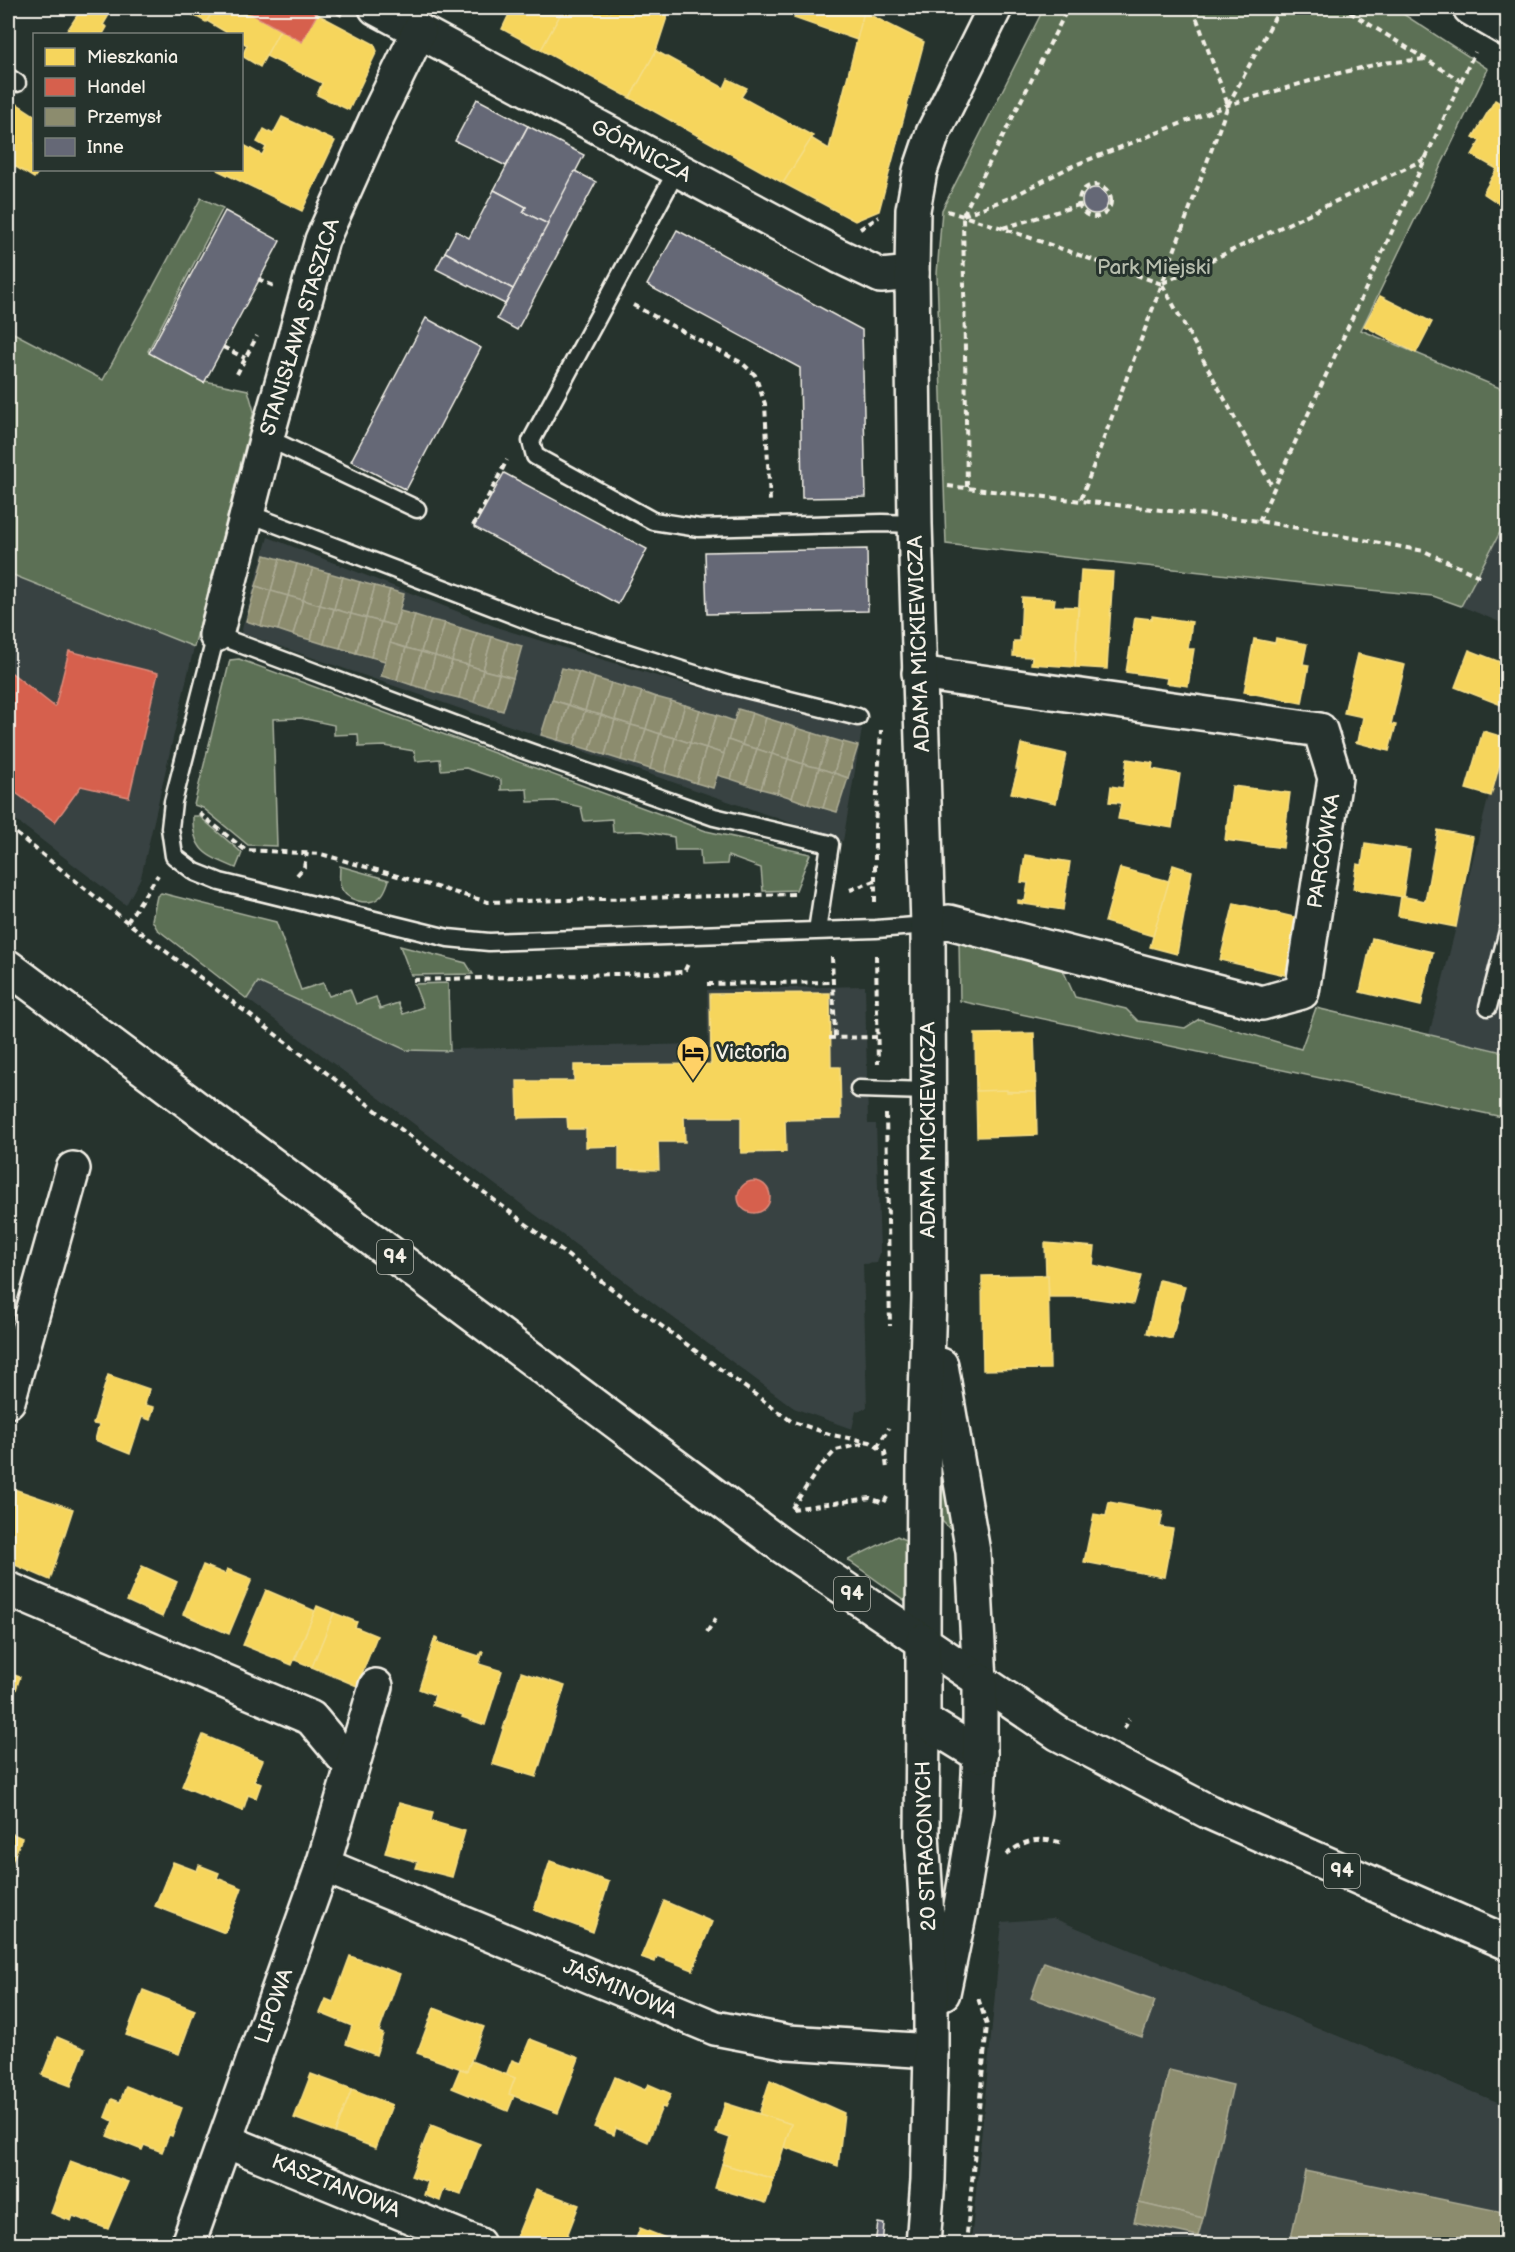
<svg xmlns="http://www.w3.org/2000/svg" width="1515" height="2252" font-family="'Balsamiq Sans',sans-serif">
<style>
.built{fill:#394343}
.green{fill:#5c7054;stroke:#a8b09e;stroke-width:1.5}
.homes{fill:#f6d55c;stroke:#f5dd86;stroke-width:1.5}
.shops{fill:#d6604d;stroke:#df8c7c;stroke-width:1.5}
.industry{fill:#8c8c6e;stroke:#abaa93;stroke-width:1.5}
.building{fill:#656876;stroke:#f4f1e8;stroke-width:1.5}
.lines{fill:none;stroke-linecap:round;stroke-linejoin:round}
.service-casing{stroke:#f4f1e8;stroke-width:21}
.minor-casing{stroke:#f4f1e8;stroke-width:38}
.tertiary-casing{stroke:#f4f1e8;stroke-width:38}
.secondary-casing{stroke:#f4f1e8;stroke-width:38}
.primary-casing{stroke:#f4f1e8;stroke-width:38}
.path{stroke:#f4f1e8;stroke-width:4;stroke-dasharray:6 4.5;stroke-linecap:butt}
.service{stroke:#26332d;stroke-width:16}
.minor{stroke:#26332d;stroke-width:33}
.tertiary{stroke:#26332d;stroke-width:33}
.secondary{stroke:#26332d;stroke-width:33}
.primary{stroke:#26332d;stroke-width:33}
.labels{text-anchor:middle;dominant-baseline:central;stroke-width:6;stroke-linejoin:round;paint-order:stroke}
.shield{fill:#26332d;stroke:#b6b8b0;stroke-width:1.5}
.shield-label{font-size:20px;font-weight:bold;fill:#f4f1e8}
.street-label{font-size:21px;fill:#f4f1e8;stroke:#26332d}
.park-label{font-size:21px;fill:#b7bdad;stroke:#26332d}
.poi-label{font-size:21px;fill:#f4f1e8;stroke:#26332d;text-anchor:start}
</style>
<rect width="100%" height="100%" fill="#26332d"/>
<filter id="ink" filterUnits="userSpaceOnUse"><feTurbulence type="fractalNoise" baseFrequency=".0167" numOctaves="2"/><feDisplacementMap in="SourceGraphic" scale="12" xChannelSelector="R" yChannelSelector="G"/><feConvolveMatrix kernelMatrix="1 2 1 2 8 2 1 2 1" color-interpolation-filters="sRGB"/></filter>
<g filter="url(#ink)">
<g class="built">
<polygon points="1507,519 1507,625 1461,606"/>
<polygon points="268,537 502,629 670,680 862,729 843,841 241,633"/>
<polygon points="8,573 194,647 141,877 126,905 8,814"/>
<polygon points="1507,723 1507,1053 1429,1035"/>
<polygon points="258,982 406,1050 708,1044 707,990 865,986 868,1124 876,1124 880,1253 877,1263 863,1264 867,1408 856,1411 852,1429 794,1408 247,999"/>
<polygon points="1053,1918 1507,2106 1507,2244 971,2244 1002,1922"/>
</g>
<g class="green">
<polygon points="1044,8 1394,8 1488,69 1361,330 1507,391 1507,519 1461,606 1433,596 1338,587 946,544 937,274 942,210"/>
<polygon points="201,198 223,208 148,351 205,381 248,390 254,411 194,647 8,573 8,330 103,380"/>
<polygon points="239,659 706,831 810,854 796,890 763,891 761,868 728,856 727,864 701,865 700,850 675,850 674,837 641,831 613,832 612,819 584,821 581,807 555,801 528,802 527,789 501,790 501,780 466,768 441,770 440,759 416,761 414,751 385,746 359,747 358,734 334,735 334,725 301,718 273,719 277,846 248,845 203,808 194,805 230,660"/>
<path d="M193,816H199L242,853L236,868C207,856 192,851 193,816Z"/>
<path d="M340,866L389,880C387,886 385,893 380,897C368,907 345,901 340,885C339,880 340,871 340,866Z"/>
<polygon points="161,893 276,922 301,990 323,983 329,996 350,989 356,1004 376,997 380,1009 398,1003 403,1014 423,1007 414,984 448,983 450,1051 406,1050 258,982 247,999 157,929 152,920 157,896"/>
<polygon points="959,940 1063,970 1075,997 1126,1009 1138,1021 1185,1028 1199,1019 1301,1049 1316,1008 1507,1053 1507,1118 960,1001"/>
<polygon points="400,946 466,963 473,974 411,975"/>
<polygon points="945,1476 960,1532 950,1529 942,1521 941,1480"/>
<polygon points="897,1536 907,1541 907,1602 848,1560"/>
</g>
<g class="homes">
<polygon points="82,8 113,8 103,25 107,27 103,34 65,34"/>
<polygon points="180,8 215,8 206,22"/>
<polygon points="215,8 241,8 280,30 260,67 242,56 247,45 242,42 242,34 229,34 207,21"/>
<polygon points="512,8 564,8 541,50 502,29"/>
<polygon points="564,8 599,8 610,13 613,8 670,8 656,51 630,98 541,50"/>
<polygon points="798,8 851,8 864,12 857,40 794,18"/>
<polygon points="864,12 924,42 879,211 855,221 783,183 811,138 829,149"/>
<polygon points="317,14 374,44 377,51 349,110 317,95 322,83 266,56 280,30 302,42"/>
<polygon points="656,51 724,88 728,79 747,88 741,97 813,136 783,183 630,98"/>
<polygon points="8,98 16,103 8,117"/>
<polygon points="1495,100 1508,108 1508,187 1498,203 1483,193 1497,169 1472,155 1480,141 1473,137"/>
<polygon points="16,103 34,115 34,170 40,170 34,178 8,162 8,117"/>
<polygon points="282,117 335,141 302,211 217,170 242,170 242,144 262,155 266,147 257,142 264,129 273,134"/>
<polygon points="1380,296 1432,322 1416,353 1364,326"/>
<polygon points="1081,570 1113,572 1107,669 1075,667"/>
<polygon points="1022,597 1055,599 1054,606 1078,607 1075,667 1031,664 1032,657 1013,656 1014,641 1020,641"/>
<polygon points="1152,616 1192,622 1188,649 1194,649 1188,686 1166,683 1167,678 1126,672 1135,617 1152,619"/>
<polygon points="1276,638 1307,644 1303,664 1309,665 1302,703 1244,692 1254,639 1275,643"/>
<polygon points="1469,650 1508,665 1508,695 1504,706 1455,687"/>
<polygon points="1358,654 1405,665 1391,724 1396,725 1389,751 1355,742 1358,742 1363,717 1344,713"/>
<polygon points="1483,731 1507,738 1491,796 1466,789"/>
<polygon points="1021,744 1066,754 1056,803 1011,793 1018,769 1016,769"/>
<polygon points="1127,759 1153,763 1152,769 1180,774 1172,828 1118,819 1121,803 1109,802 1111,786 1123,788"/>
<polygon points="1232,786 1290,793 1283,848 1225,840"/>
<polygon points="1438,830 1473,837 1456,927 1398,916 1401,896 1425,901"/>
<polygon points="1365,843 1410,850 1403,897 1353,889 1357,864 1362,865"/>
<polygon points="1025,855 1070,862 1063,910 1018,903 1018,900 1025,901 1028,883 1021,882"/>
<polygon points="1173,865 1192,871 1177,954 1150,947"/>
<polygon points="1120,868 1169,881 1153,936 1105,922"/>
<polygon points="1234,903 1298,918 1285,975 1220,960"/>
<polygon points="1372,938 1433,952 1421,1006 1360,992"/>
<polygon points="830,993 831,1067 840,1067 841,1119 785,1120 786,1152 741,1153 741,1117 684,1117 685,1142 658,1142 659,1170 619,1169 619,1146 586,1147 586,1129 568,1129 567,1117 518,1118 517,1081 574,1081 574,1065 711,1064 710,994"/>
<polygon points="1034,1033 1036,1092 976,1091 975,1034"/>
<polygon points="1007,1090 1007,1092 1036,1092 1037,1135 977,1137 976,1091"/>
<polygon points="1045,1243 1095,1247 1093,1265 1141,1276 1133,1304 1084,1297 1049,1297 1048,1275 1046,1275"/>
<polygon points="1048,1275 1050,1369 983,1370 982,1276"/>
<polygon points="1159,1280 1185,1286 1172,1339 1147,1333"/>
<polygon points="108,1375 149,1389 145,1405 154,1407 150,1420 142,1417 130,1454 95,1440 99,1425 93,1424"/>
<polygon points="11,1488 73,1509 50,1580 8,1562 8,1499"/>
<polygon points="1109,1502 1163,1512 1160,1527 1173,1529 1164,1577 1084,1562 1094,1514 1106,1516"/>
<polygon points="203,1565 225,1574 227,1569 252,1579 229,1634 183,1614"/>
<polygon points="142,1566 177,1582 162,1617 127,1601"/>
<polygon points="266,1590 315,1611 292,1665 243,1645"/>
<polygon points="317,1606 334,1613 312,1667 295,1660"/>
<polygon points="334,1613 357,1622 355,1627 377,1636 357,1686 312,1667"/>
<polygon points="435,1637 438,1638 436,1642 479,1656 481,1652 483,1652 479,1664 502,1671 485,1725 462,1717 463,1715 432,1705 435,1695 419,1689"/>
<polygon points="521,1672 565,1686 536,1777 492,1764"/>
<polygon points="8,1673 20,1677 15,1693 12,1693 8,1708"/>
<polygon points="203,1735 263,1760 254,1781 261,1784 256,1798 248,1795 243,1811 182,1786"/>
<polygon points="399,1803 433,1812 431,1821 465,1831 452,1877 416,1868 418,1862 385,1853"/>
<polygon points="8,1832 22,1838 11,1864 8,1863"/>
<polygon points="550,1861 609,1882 593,1932 534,1910"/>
<polygon points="173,1862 197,1871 199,1865 219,1873 217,1878 242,1888 225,1933 155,1906"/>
<polygon points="664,1901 712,1922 693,1970 657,1956 655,1962 641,1957"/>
<polygon points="350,1956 400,1974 379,2032 383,2034 376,2055 346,2044 352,2026 320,2013 326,1999 333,2002"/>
<polygon points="143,1990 195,2010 179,2054 126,2035"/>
<polygon points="434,2008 484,2027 467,2071 417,2053"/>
<polygon points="57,2037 85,2049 71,2086 42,2075"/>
<polygon points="530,2039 579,2058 558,2113 509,2094 515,2078 506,2075 512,2060 520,2063"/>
<polygon points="471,2061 515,2078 509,2094 514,2096 508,2111 452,2088 460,2069 467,2071"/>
<polygon points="311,2074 352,2089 335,2133 294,2118"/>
<polygon points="615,2077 645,2090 648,2084 671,2094 665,2108 662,2107 648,2142 616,2128 614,2135 594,2127"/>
<polygon points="770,2080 844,2113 838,2166 784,2147 791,2124 759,2114"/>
<polygon points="126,2086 182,2108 172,2136 169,2135 162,2152 144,2145 142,2150 107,2136 113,2121 105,2117 112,2099 120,2102"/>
<polygon points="352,2089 392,2105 376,2148 335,2133"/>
<polygon points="725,2103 791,2124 774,2179 722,2164 730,2138 716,2133"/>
<polygon points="431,2125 480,2144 461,2195 444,2189 440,2201 424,2195 428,2182 411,2176"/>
<polygon points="70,2161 128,2182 108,2229 73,2216 71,2221 51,2213"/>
<polygon points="722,2164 774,2179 766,2203 715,2188"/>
<polygon points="536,2189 579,2205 564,2244 547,2244 534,2239 532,2244 515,2241"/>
<polygon points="640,2228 681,2244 682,2242 689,2244 634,2244"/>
</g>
<g class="shops">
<polygon points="241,8 306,8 317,14 302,42"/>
<polygon points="69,651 158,673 129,797 81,786 55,822 8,787 8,670 55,707"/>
<circle cx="754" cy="1197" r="16"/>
</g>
<g class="industry">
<polygon points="265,555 280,559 271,591 256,586"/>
<polygon points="280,559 297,564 288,596 271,591"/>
<polygon points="297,564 313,568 303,600 288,596"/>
<polygon points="313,568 329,573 320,605 303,600"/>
<polygon points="329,573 343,577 334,609 320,605"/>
<polygon points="343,577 360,582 351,614 334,609"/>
<polygon points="360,582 375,586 366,618 351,614"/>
<polygon points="256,586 271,591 261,626 246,621"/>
<polygon points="375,586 390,590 381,622 366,618"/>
<polygon points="390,590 404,594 395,626 381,622"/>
<polygon points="271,591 288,596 278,630 261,626"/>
<polygon points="288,596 303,600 293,635 278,630"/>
<polygon points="303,600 320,605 311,640 293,635"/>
<polygon points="320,605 334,609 324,644 311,640"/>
<polygon points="334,609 351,614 340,648 324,644"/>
<polygon points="400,611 415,615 406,648 390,643"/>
<polygon points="351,614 366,618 356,653 340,648"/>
<polygon points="415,615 431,620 421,652 406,648"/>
<polygon points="366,618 381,622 371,657 356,653"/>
<polygon points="431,620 445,623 435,656 421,652"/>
<polygon points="381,622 395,626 385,661 371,657"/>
<polygon points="445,623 461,628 452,661 435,656"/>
<polygon points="461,628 477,633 468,665 452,661"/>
<polygon points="477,633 492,637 483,670 468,665"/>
<polygon points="492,637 508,642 499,674 483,670"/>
<polygon points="508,642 522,646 513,678 499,674"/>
<polygon points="390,643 406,648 397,680 381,676"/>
<polygon points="406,648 421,652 412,685 397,680"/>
<polygon points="421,652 435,656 426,689 412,685"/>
<polygon points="435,656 452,661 442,694 426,689"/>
<polygon points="452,661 468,665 459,698 442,694"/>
<polygon points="468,665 483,670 474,702 459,698"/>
<polygon points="562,668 579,672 568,705 552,700"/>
<polygon points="483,670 499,674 489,707 474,702"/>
<polygon points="579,672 595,678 585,711 568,705"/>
<polygon points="499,674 513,678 503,711 489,707"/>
<polygon points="595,678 611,683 601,715 585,711"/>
<polygon points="611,683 625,687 615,720 601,715"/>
<polygon points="625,687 642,692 631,725 615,720"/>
<polygon points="642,692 656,697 646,729 631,725"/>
<polygon points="656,697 671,701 660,734 646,729"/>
<polygon points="552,700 568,705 558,740 541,735"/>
<polygon points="671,701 685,705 675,738 660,734"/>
<polygon points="568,705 585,711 574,745 558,740"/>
<polygon points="685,705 700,710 690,743 675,738"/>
<polygon points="738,709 752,713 742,745 728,740"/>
<polygon points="700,710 717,715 706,748 690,743"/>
<polygon points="585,711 601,715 590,750 574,745"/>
<polygon points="752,713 766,718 757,749 742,745"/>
<polygon points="601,715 615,720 605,755 590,750"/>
<polygon points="717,715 734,721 724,754 706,748"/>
<polygon points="766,718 782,723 772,754 757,749"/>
<polygon points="615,720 631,725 621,760 605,755"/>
<polygon points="782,723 797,728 788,759 772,754"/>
<polygon points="631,725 646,729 635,764 621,760"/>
<polygon points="797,728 813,733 803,764 788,759"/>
<polygon points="646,729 660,734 650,769 635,764"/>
<polygon points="813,733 829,738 819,768 803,764"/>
<polygon points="660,734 675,738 665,773 650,769"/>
<polygon points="675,738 690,743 679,777 665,773"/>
<polygon points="829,738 843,742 834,773 819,768"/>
<polygon points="728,740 742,745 731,779 717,775"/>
<polygon points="843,742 858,746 848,778 834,773"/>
<polygon points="690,743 706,748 696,783 679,777"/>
<polygon points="742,745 757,749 746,784 731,779"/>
<polygon points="706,748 724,754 713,788 696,783"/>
<polygon points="757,749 772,754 761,789 746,784"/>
<polygon points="772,754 788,759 777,793 761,789"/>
<polygon points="788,759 803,764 792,798 777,793"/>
<polygon points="803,764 819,768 808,804 792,798"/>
<polygon points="819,768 834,773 823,808 808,804"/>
<polygon points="834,773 848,778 837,812 823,808"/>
<polygon points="1044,1962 1155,2001 1142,2037 1031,1998"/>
<polygon points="1169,2070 1233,2085 1203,2218 1139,2203"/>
<polygon points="1305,2171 1508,2213 1508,2244 1322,2244 1291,2238"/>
<polygon points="1139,2203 1203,2218 1198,2236 1134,2222"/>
</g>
<g class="building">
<polygon points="477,99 528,126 506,166 455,141"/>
<polygon points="528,126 584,155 548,224 523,212 526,207 494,190"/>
<polygon points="575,171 596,182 517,330 497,319"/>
<circle cx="1095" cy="201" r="13"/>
<polygon points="494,190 526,207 523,212 548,224 513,289 445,252 456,231 469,238"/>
<polygon points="225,211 280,241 204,383 149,353"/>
<polygon points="677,230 862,330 866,497 802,498 800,368 647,285"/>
<polygon points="445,252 513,289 505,304 436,269"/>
<polygon points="426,318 481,348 406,490 351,461"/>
<polygon points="504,473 647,549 618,604 474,527"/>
<polygon points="867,549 868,611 707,614 705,552"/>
<polygon points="878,2223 884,2224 882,2244 875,2244"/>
</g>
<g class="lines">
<defs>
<g id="service">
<polyline points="8,77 17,83"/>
<polyline points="677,170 531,441 535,456 653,521 699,528 882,523 915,524"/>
<polyline points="266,440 280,444 417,509"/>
<polyline points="248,515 260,518 540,625 726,684 858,717"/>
<polyline points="817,931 830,844 714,817 507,744 216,635 173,802 170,828 174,856 195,872 220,882 448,938 489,942 876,929 928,925"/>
<polyline points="1488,1007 1508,931"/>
<polyline points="859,1089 928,1091"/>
</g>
<g id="minor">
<polyline points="376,8 839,256 881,276 912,273"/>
<polyline points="1470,8 1508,30"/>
<polyline points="216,635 266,440 322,240 378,115 419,31"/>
<polyline points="919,673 1320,730 1335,778 1302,992 1262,1003 949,922 928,925"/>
<polyline points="8,1401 73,1169"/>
<polyline points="8,1589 311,1718 351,1766"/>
<polyline points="323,1865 715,2028 788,2042 931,2051"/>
<polyline points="226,2141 478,2244"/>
<polyline points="188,2244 323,1865 376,1686"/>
</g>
<g id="tertiary">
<polyline points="941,1365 973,1552 980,1681"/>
<polyline points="923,1641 924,1460 929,1298 928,925 915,524 912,273 913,210 920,171 933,133 995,8"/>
</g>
<g id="secondary">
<polyline points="943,1993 960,1911 977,1811 980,1755"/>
<polyline points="923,2244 928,2180 931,2051 931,1982 922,1835 923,1720"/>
</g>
<g id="primary">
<polyline points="8,967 782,1546 1059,1734 1209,1812 1508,1943"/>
<polyline points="923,1641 923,1720 980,1755"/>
<polyline points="980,1681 980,1755"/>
</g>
</defs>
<use href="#service" class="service-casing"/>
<use href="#minor" class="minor-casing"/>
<use href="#tertiary" class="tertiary-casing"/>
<use href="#secondary" class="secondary-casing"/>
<use href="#primary" class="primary-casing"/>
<g class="path">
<polyline points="328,8 342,15"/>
<polyline points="1461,81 1475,52"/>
<polyline points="1228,105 1280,8"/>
<circle cx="1095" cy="201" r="16"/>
<polyline points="947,211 1002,228 1162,284 1228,105 1193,8"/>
<polyline points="963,215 1012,197 1070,167 1228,105 1327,76 1382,63 1426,59"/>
<polyline points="1003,228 1079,205"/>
<polyline points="860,229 879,217"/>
<polyline points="258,279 274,286"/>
<polyline points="1163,283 1425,159"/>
<polyline points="633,305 742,363 755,375 765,404 770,501"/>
<polyline points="223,347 245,358"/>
<polyline points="237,374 257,336"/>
<polyline points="948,486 1259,521 1424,551 1481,577"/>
<polyline points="967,487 963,215 1068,8"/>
<polyline points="1081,499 1162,284 1273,488"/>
<polyline points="1259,521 1461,81 1343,8"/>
<polyline points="473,526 507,460"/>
<polyline points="199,813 245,850 321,854 488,902 795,894"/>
<polyline points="8,827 127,922 633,1305 791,1421 832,1435 870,1442 885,1452 887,1469"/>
<polyline points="297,875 304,867 307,853"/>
<polyline points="850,890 875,881"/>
<polyline points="875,902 875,827 881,730"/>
<polyline points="127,922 158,875"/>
<polyline points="876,955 878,1064"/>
<polyline points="832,957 835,1037"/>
<polyline points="413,980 684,972 689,962"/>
<polyline points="707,984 832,982"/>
<polyline points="829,1038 877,1037"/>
<polyline points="886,1114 890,1326"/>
<polyline points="877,1447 889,1428"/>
<polyline points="792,1508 819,1468 836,1450 866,1443"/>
<polyline points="792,1509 870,1498 884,1503 887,1497"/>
<polyline points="707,1632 717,1617"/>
<polyline points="1124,1729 1129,1719"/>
<path d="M1006,1855C1026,1838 1039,1837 1063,1843"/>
<polyline points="966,2244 987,2025 978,1998"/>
</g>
<use href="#service" class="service"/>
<use href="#minor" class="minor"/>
<use href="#tertiary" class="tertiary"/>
<use href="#secondary" class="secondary"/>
<use href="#primary" class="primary"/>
</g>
</g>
<defs>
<symbol id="hotel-pin" viewBox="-11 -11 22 30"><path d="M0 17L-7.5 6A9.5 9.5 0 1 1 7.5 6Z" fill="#ffd166" stroke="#26332d"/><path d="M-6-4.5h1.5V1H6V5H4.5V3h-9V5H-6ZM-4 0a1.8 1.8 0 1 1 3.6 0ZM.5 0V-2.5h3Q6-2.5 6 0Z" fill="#111"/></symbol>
</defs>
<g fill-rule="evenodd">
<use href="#hotel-pin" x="674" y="1033" width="38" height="52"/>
</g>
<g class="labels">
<g class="shield">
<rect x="377" y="1240" width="36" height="34" rx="4.5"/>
<rect x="834" y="1577" width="36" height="34" rx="4.5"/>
<rect x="1324" y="1854" width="36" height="34" rx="4.5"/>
</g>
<g class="shield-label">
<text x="395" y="1257">94</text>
<text x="852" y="1594">94</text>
<text x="1342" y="1871">94</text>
</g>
<g class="street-label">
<text transform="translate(641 151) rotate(28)">GÓRNICZA</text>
<text transform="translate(300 327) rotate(-73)">STANISŁAWA STASZICA</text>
<text transform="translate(919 644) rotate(-92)">ADAMA MICKIEWICZA</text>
<text transform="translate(1324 851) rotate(-81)">PARCÓWKA</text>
<text transform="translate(928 1130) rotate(-90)">ADAMA MICKIEWICZA</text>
<text transform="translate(926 1846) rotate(-92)">20 STRACONYCH</text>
<text transform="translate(620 1989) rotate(23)">JAŚMINOWA</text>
<text transform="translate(274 2006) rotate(-71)">LIPOWA</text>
<text transform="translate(336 2186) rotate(22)">KASZTANOWA</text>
</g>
<g class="park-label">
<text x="1154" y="267">Park Miejski</text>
</g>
<g class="poi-label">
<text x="716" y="1052">Victoria</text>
</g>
</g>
<rect width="1515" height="2252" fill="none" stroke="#26332d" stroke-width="30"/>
<rect x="15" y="15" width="1485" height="2222" fill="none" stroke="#f4f1e8" stroke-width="2" filter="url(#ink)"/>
<rect x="33" y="33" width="210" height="138" fill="#26332d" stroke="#787f78" stroke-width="1.5"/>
<rect x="45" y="48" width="30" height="18" fill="#f6d55c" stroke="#787f78" stroke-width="1.5"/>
<text x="87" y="63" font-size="18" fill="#f4f1e8">Mieszkania</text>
<rect x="45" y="78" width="30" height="18" fill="#d6604d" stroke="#787f78" stroke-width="1.5"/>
<text x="87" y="93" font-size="18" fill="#f4f1e8">Handel</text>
<rect x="45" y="108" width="30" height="18" fill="#8c8c6e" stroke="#787f78" stroke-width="1.5"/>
<text x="87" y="123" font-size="18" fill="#f4f1e8">Przemysł</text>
<rect x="45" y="138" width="30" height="18" fill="#656876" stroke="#787f78" stroke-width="1.5"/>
<text x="87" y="153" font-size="18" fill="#f4f1e8">Inne</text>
</svg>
